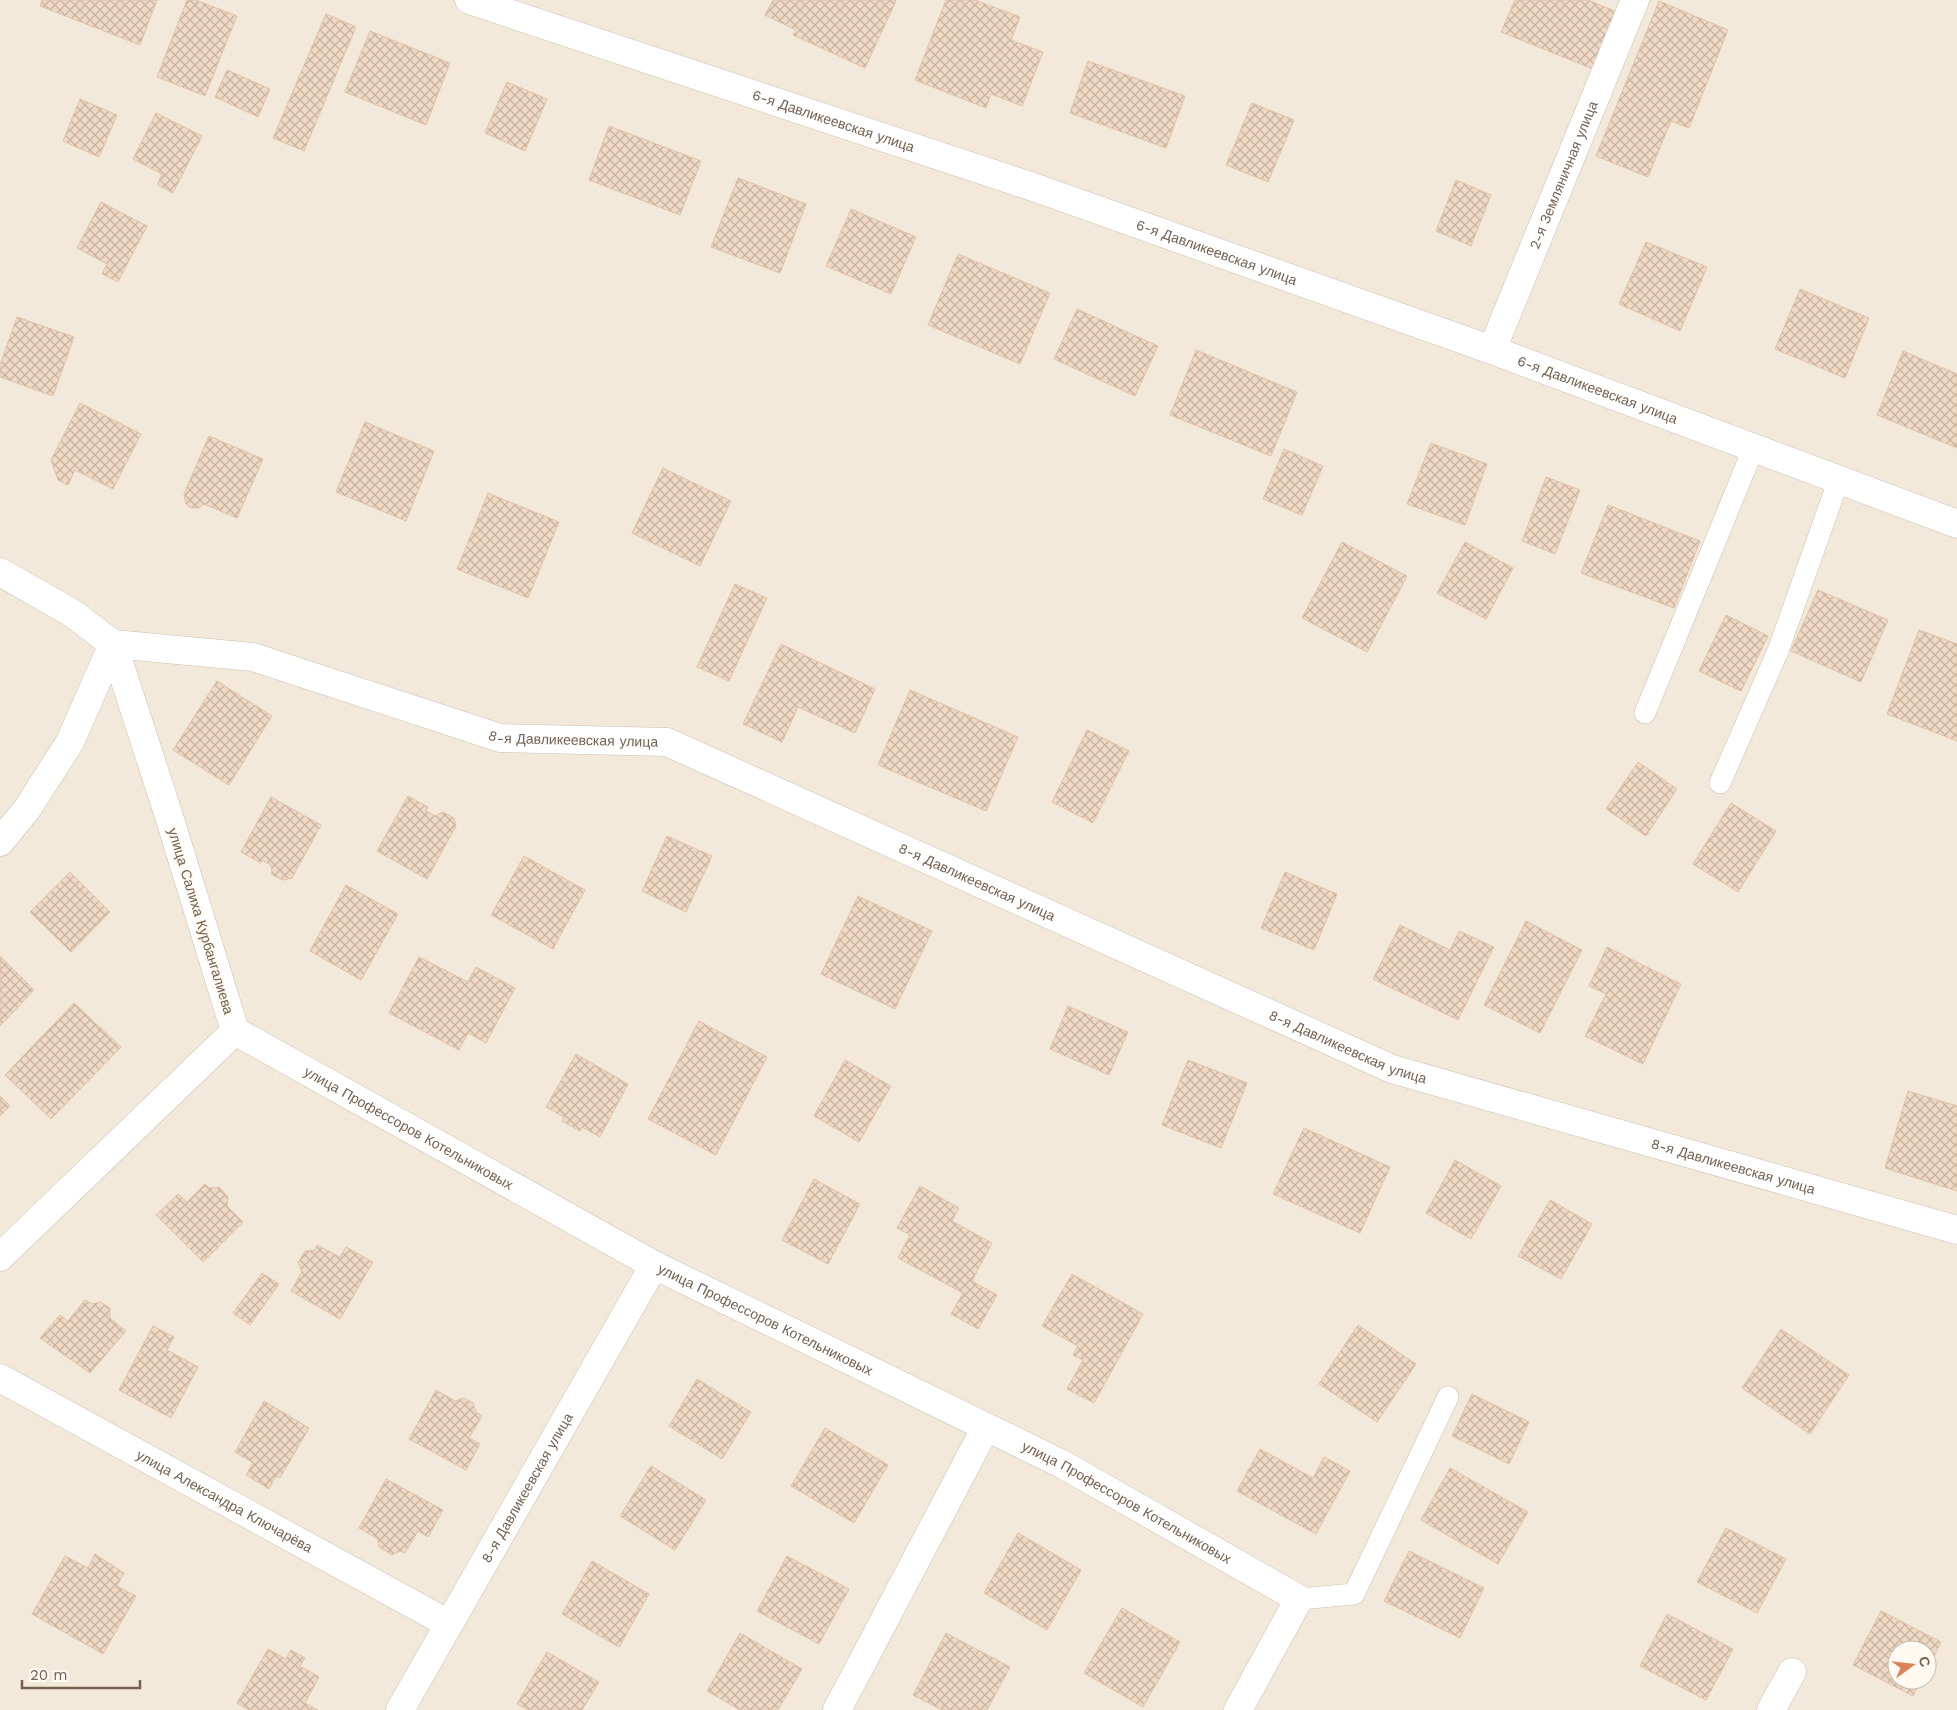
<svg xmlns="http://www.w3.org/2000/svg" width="1957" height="1710" font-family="'Work Sans',sans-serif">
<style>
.residential{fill:#f3e9da;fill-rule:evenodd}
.building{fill:url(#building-cross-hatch);stroke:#e1c2a6}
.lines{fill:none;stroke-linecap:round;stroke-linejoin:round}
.service-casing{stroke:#cdc0b1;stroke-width:22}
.minor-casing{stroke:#cdc0b1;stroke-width:29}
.service{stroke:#fff;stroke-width:21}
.minor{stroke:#fff;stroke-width:28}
.labels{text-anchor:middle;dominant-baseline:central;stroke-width:4;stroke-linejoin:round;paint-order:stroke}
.street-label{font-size:14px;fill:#76604f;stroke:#fefaf2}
</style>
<defs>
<pattern id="building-cross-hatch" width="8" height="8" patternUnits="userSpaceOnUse" patternTransform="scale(1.25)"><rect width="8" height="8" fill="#efd9c5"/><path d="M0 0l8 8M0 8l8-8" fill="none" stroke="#c6b3a2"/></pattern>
</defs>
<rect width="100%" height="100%" fill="#fbf7eb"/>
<path class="residential" d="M0,0H1957V1710H0ZM1897,1650H1927V1680H1897Z"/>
<g class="building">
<polygon points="42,0 157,0 140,45 40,6"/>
<polygon points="187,0 196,0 237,16 205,96 157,77"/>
<polygon points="773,0 895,0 896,1 865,68 793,35 796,30 765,15"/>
<polygon points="946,0 975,0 1020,17 1011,40 1043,52 1022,106 991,94 986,108 915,80"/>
<polygon points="1515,0 1588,0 1617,12 1593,69 1501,32"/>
<polygon points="1659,1 1728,30 1689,128 1671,121 1648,177 1596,156"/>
<polygon points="326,14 356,27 304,151 273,138"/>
<polygon points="370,31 450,63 426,125 345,92"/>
<polygon points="1088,61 1185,96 1166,148 1070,113"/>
<polygon points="227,70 270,89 258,117 215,97"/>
<polygon points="507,82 547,99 525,151 485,133"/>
<polygon points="80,99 117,115 99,157 63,141"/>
<polygon points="1252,103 1294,120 1268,182 1226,165"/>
<polygon points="156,113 202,136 173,193 157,185 162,174 133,159"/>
<polygon points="609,126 701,161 680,215 589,180"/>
<polygon points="738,178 806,204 780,273 711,247"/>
<polygon points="1456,180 1491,195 1471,246 1436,231"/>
<polygon points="101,202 147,226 118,282 102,274 107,264 77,248"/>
<polygon points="851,209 916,237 891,294 826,266"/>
<polygon points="1646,242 1707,267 1680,331 1619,304"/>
<polygon points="958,254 1050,293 1020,364 928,325"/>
<polygon points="1800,289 1869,318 1845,378 1775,349"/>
<polygon points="1077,309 1158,346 1135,396 1054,359"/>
<polygon points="17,317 74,337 53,396 0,377 0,365"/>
<polygon points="1196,350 1297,392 1271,456 1170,415"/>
<polygon points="1903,351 1957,374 1957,448 1877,415"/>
<polygon points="80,403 141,434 113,489 75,470 68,485 58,480 51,460"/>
<polygon points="365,422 434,451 406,521 336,492"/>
<polygon points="209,436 263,459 237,518 204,504 199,508 191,508 186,504 184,494"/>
<polygon points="1431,443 1487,464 1465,525 1407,504"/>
<polygon points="1284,449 1323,466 1302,515 1263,499"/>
<polygon points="663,468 731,501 700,566 632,533"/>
<polygon points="1546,477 1580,490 1555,554 1522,541"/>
<polygon points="488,493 559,522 528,598 457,569"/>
<polygon points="1608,505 1700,541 1674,608 1581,573"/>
<polygon points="1342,542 1407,576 1367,652 1302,618"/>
<polygon points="1465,542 1513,568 1486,619 1437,593"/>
<polygon points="735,584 767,598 729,681 697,667"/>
<polygon points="1818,590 1888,620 1861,682 1791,651"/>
<polygon points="1726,615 1768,636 1741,691 1699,671"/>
<polygon points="1919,630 1957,644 1957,741 1887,714"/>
<polygon points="781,644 875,689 855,733 798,707 782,742 743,724"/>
<polygon points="217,681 272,716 229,785 173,750"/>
<polygon points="910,690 1018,737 986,811 878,765"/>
<polygon points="1087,730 1129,751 1093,823 1052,802"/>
<polygon points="1638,762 1677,789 1646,836 1606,809"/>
<polygon points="408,796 428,807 426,811 435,816 443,812 454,818 456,826 427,879 377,851"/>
<polygon points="271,797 321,825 292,878 283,880 272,875 271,865 262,860 261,863 241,852"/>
<polygon points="1731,803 1776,831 1738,892 1693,864"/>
<polygon points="667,836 712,856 686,912 642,891"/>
<polygon points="524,856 585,890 553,949 491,915"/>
<polygon points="70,872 110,912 71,952 30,912"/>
<polygon points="1285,872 1337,894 1314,950 1261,928"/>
<polygon points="346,885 398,914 361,980 310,951"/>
<polygon points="858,896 932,931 895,1009 821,974"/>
<polygon points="1526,921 1582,950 1540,1033 1484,1005"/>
<polygon points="1400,925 1450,950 1459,931 1494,947 1458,1020 1373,979"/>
<polygon points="1607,947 1681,984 1643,1064 1585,1036 1606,994 1589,986"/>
<polygon points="0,956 34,990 0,1026"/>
<polygon points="419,957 468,982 476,967 515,988 486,1043 468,1033 459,1050 389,1013"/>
<polygon points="74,1003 121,1047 51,1119 5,1075"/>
<polygon points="1068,1006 1128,1032 1109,1075 1050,1049"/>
<polygon points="699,1021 767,1057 716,1155 648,1119"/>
<polygon points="576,1054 628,1084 600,1137 582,1127 580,1131 562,1121 564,1117 546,1107"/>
<polygon points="845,1060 891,1086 859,1142 814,1116"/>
<polygon points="1188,1060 1247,1083 1221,1148 1162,1125"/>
<polygon points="1908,1091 1957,1106 1957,1191 1885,1168"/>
<polygon points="0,1096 10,1106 0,1116"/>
<polygon points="1304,1128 1390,1167 1360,1233 1273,1194"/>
<polygon points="1455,1160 1501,1186 1471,1239 1426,1213"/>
<polygon points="814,1179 860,1204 828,1264 782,1240"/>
<polygon points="205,1184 209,1188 219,1187 228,1197 227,1206 243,1222 203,1262 156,1215 178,1194 187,1202"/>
<polygon points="920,1186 959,1208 952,1221 992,1243 972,1281 997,1295 978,1329 951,1314 963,1293 898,1258 910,1235 897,1228"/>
<polygon points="1550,1200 1592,1224 1561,1279 1518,1256"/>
<polygon points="317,1245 340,1257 346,1247 373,1262 340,1319 291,1291 302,1272 298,1263 305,1251 315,1250"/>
<polygon points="262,1273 279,1284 250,1325 233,1313"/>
<polygon points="1072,1274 1143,1314 1094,1403 1067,1389 1083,1360 1073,1355 1078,1346 1042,1326"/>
<polygon points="85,1300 92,1304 100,1302 110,1308 110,1318 126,1331 90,1373 40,1338 60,1315 68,1321"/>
<polygon points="1358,1325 1416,1364 1377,1422 1319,1384"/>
<polygon points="153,1326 174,1337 167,1350 198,1367 171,1418 119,1390"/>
<polygon points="1781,1329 1849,1375 1810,1434 1742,1388"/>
<polygon points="697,1379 751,1412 722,1459 669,1426"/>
<polygon points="436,1390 455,1401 464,1398 473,1403 476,1412 482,1416 469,1438 480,1444 466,1470 409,1439"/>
<polygon points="1472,1394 1529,1422 1509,1464 1452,1436"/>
<polygon points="264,1401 309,1428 280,1478 276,1476 269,1489 246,1475 253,1463 235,1452"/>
<polygon points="825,1428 888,1465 854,1523 791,1486"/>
<polygon points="1260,1449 1313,1478 1324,1457 1350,1471 1316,1534 1237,1491"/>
<polygon points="651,1466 706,1500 675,1550 620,1516"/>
<polygon points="1450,1468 1528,1512 1498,1564 1421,1520"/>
<polygon points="386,1479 443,1510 428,1537 418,1531 405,1553 400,1551 392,1555 379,1547 378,1539 359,1528"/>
<polygon points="1726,1528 1786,1559 1757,1613 1697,1582"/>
<polygon points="1018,1533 1081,1570 1047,1630 984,1593"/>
<polygon points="1409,1551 1484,1588 1460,1638 1384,1601"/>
<polygon points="95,1554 124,1573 117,1586 136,1596 103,1654 32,1614 65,1556 88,1568"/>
<polygon points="787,1556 849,1589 819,1644 757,1611"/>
<polygon points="592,1561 649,1594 619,1647 562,1614"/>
<polygon points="1122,1608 1180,1642 1143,1707 1084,1673"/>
<polygon points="1881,1611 1941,1642 1927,1670 1927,1650 1897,1650 1897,1680 1922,1680 1913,1696 1853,1665"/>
<polygon points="1667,1614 1733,1649 1706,1700 1640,1666"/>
<polygon points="740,1633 802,1669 778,1710 740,1710 707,1691"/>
<polygon points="946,1633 1010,1667 987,1710 942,1710 913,1695"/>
<polygon points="268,1649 286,1659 291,1650 305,1658 300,1666 319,1677 305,1703 318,1710 249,1710 237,1703"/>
<polygon points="547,1652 599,1682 582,1710 528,1710 517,1704"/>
</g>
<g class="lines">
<defs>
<g id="service">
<polyline points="1645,713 1754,447"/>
<polyline points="1720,783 1778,651 1839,479"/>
<polyline points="1299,1599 1354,1594 1448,1397"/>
</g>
<g id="minor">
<path id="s1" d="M469,0L1039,189L1492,350L1957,524"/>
<path id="s2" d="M1492,350L1635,0"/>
<path id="s3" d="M0,572L72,613L113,644L253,657L500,738L667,742L1392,1069L1957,1230"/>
<polyline points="0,842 27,809 70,742 113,644"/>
<path id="s4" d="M235,1031L654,1265L1062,1464L1299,1599L1238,1710"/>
<polyline points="0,1257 235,1031 168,813 113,644"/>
<path id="s5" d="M0,1378L449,1624"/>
<path id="s6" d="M400,1710L654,1265"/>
<polyline points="837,1710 986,1427"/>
<polyline points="1771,1710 1792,1672"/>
</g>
</defs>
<use href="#service" class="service-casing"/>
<use href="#minor" class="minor-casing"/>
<use href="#service" class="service"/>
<use href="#minor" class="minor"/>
</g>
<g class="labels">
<g class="street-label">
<text stroke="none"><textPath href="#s1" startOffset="384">6-я Давликеевская улица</textPath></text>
<text stroke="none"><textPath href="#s2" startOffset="189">2-я Земляничная улица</textPath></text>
<text stroke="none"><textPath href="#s1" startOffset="789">6-я Давликеевская улица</textPath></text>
<text stroke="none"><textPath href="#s1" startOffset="1194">6-я Давликеевская улица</textPath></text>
<text stroke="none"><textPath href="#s3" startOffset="608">8-я Давликеевская улица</textPath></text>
<text stroke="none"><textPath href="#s3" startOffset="1042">8-я Давликеевская улица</textPath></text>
<text transform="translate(201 921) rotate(73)">улица Салиха Курбангалиева</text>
<text stroke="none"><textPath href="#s3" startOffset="1448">8-я Давликеевская улица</textPath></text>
<text stroke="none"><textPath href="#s4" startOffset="199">улица Профессоров Котельниковых</textPath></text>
<text stroke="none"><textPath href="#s3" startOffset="1852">8-я Давликеевская улица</textPath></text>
<text stroke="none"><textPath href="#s4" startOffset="604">улица Профессоров Котельниковых</textPath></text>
<text stroke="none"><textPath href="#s6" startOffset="256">8-я Давликеевская улица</textPath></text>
<text stroke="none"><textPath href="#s5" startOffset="256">улица Александра Ключарёва</textPath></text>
<text stroke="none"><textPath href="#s4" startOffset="1009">улица Профессоров Котельниковых</textPath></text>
</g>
</g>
<g transform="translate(1912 1665) rotate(75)"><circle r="24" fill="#fefaf2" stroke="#c8bcb1"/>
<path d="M0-4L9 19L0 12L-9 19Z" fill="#dc8259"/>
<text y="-8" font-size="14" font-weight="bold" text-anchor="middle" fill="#76604f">С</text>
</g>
<path d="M22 1680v8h118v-8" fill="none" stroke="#76604f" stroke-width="2.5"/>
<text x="30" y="1680" font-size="15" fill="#76604f" stroke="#fefaf2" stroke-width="4" paint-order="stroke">20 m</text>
</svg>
